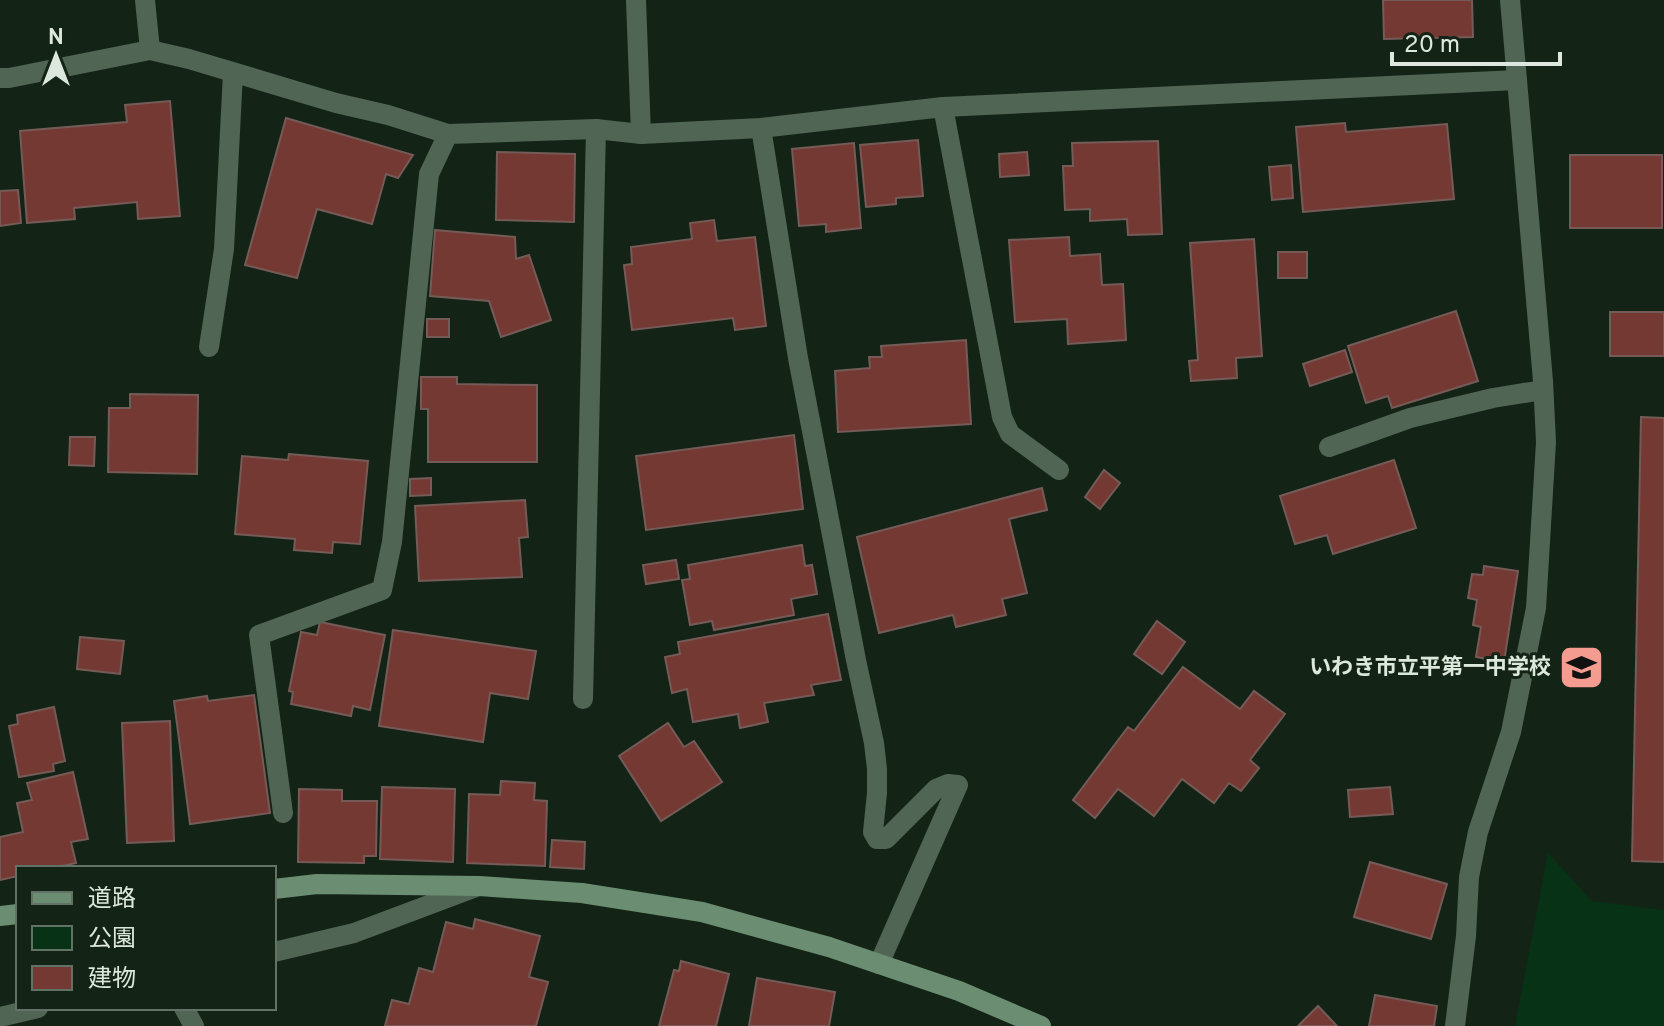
<svg xmlns="http://www.w3.org/2000/svg" width="1664" height="1026" font-family="Overpass,'Noto Sans JP',sans-serif">
<style>
.green{fill:#083216}
.building{fill:#743932;stroke:#755b57;stroke-width:2}
.lines{fill:none;stroke-linecap:round;stroke-linejoin:round}
.lane{stroke:#506554;stroke-width:20}
.street{stroke:#506554;stroke-width:20}
.secondary{stroke:#6b8d71;stroke-width:20}
.labels{text-anchor:middle;dominant-baseline:central;stroke-width:6;stroke-linejoin:round;paint-order:stroke}
.poi-label{font-size:22px;font-weight:bold;fill:#dce7dd;stroke:#132416;text-anchor:end}
</style>
<rect width="100%" height="100%" fill="#132416"/>
<polygon class="green" points="1548,853 1592,901 1664,910 1664,1026 1515,1026"/>
<g class="building">
<polygon points="1383,0 1472,0 1473,37 1384,39"/>
<polygon points="170,101 180,216 138,219 137,202 74,208 75,219 27,223 20,131 127,122 125,105"/>
<polygon points="286,118 413,155 398,178 386,174 372,224 317,209 297,278 245,265"/>
<polygon points="1345,123 1346,132 1447,124 1454,199 1303,212 1296,127"/>
<polygon points="918,140 923,196 896,198 896,204 866,207 860,145"/>
<polygon points="1158,141 1162,234 1128,235 1127,219 1090,221 1090,209 1065,210 1063,166 1073,166 1072,143"/>
<polygon points="854,143 861,228 826,232 826,224 799,226 792,149"/>
<polygon points="497,152 575,154 574,222 496,220"/>
<polygon points="1027,152 1029,175 1000,177 999,154"/>
<rect x="1570" y="155" width="92" height="73"/>
<polygon points="1291,165 1293,198 1272,200 1269,167"/>
<polygon points="18,190 21,223 0,226 0,191"/>
<polygon points="714,220 717,241 755,237 766,326 735,330 733,318 632,330 624,265 632,264 631,247 692,239 690,223"/>
<polygon points="435,230 515,237 516,259 529,255 551,320 501,337 489,301 430,296"/>
<polygon points="1069,237 1070,256 1100,254 1102,285 1123,284 1126,340 1068,344 1067,319 1015,322 1009,240"/>
<polygon points="1254,239 1262,356 1236,358 1237,378 1191,381 1189,361 1198,360 1190,243"/>
<rect x="1278" y="252" width="29" height="26"/>
<polygon points="1456,311 1478,381 1392,408 1388,396 1366,403 1348,346"/>
<rect x="1610" y="312" width="54" height="44"/>
<rect x="427" y="319" width="22" height="18"/>
<polygon points="966,340 971,424 838,432 835,371 870,368 869,357 882,357 881,346"/>
<polygon points="1345,350 1352,372 1310,386 1303,364"/>
<polygon points="421,377 457,377 457,384 537,385 537,462 428,462 428,409 421,409"/>
<polygon points="130,394 198,395 197,474 108,472 109,408 130,408"/>
<polygon points="1641,417 1664,418 1664,862 1632,861"/>
<polygon points="794,435 803,509 646,530 636,456"/>
<polygon points="70,437 95,437 94,466 69,465"/>
<polygon points="289,454 368,461 360,544 333,542 332,553 294,550 295,539 235,534 242,456 288,460"/>
<polygon points="1394,460 1416,528 1333,554 1327,535 1295,544 1280,496"/>
<polygon points="1104,470 1120,483 1100,509 1085,497"/>
<polygon points="431,478 431,495 410,496 410,479"/>
<polygon points="1042,488 1047,510 1009,519 1027,593 1002,599 1006,615 956,627 953,615 879,633 857,537"/>
<polygon points="525,500 528,537 519,538 522,577 419,581 415,506"/>
<polygon points="802,545 805,566 812,565 817,594 791,599 794,615 714,630 712,621 690,625 682,580 690,579 688,565"/>
<polygon points="676,560 679,579 646,584 643,565"/>
<polygon points="1484,566 1518,571 1504,662 1476,657 1481,627 1473,625 1477,600 1468,598 1472,574 1483,575"/>
<polygon points="828,614 841,680 811,685 814,695 764,703 768,722 740,728 738,714 693,722 687,689 672,693 665,657 680,654 678,642"/>
<polygon points="1157,621 1185,642 1162,674 1134,654"/>
<polygon points="320,622 385,635 370,710 353,706 351,716 291,704 293,692 289,691 301,632 317,635"/>
<polygon points="393,630 536,651 528,699 490,693 483,742 379,726"/>
<polygon points="80,637 124,641 120,674 77,669"/>
<polygon points="1183,667 1240,709 1254,691 1285,714 1250,760 1259,768 1241,791 1229,783 1214,803 1182,779 1154,816 1118,789 1095,818 1073,800 1128,727 1134,731"/>
<polygon points="254,695 270,813 190,824 174,701 207,696 208,701"/>
<polygon points="54,707 65,761 53,764 54,771 19,777 9,726 18,724 17,715"/>
<polygon points="170,721 174,841 127,843 122,723"/>
<polygon points="668,723 684,747 694,741 722,782 661,821 619,756"/>
<polygon points="73,772 88,839 71,842 76,863 53,868 18,868 18,876 0,880 0,837 23,832 17,803 32,800 27,783"/>
<polygon points="501,781 535,783 534,800 547,801 545,866 467,863 469,794 500,795"/>
<polygon points="382,787 455,789 453,862 380,859"/>
<polygon points="1390,787 1393,814 1350,817 1348,790"/>
<polygon points="299,789 342,790 342,801 377,801 376,856 364,856 364,863 298,862"/>
<polygon points="552,840 585,842 584,869 550,867"/>
<polygon points="1370,862 1447,884 1431,939 1354,917"/>
<polygon points="475,919 540,936 529,977 548,982 536,1026 385,1026 392,1000 409,1004 419,968 433,972 446,922 473,929"/>
<polygon points="681,961 729,974 716,1026 659,1026 674,970 679,971"/>
<polygon points="757,978 835,992 829,1026 749,1026"/>
<polygon points="1375,995 1437,1006 1434,1026 1369,1026"/>
<polygon points="1318,1006 1337,1026 1298,1026"/>
</g>
<g class="lines">
<polyline class="lane" points="184,1008 194,1026"/>
<g class="street">
<polyline points="145,0 150,50"/>
<polyline points="636,0 641,134"/>
<polyline points="1510,0 1517,80"/>
<polyline points="0,78 9,78 150,50 189,59 336,103 388,115 448,134 596,129 641,134 761,128 943,107 1002,417 1010,434 1059,470"/>
<polyline points="943,107 1517,80 1543,381 1546,442 1536,608 1511,732 1478,832 1469,877 1466,936 1455,1026"/>
<polyline points="761,128 798,358 856,660 874,743 877,769 877,793 873,832 877,839 886,839 936,789 948,784 958,785 879,964"/>
<polyline points="209,347 224,249 233,73"/>
<polyline points="1329,447 1410,418 1493,398 1543,390"/>
<polyline points="583,699 596,129"/>
<polyline points="283,813 259,635 382,590 392,542 429,174 448,134"/>
<polyline points="274,952 354,933 479,886"/>
<polyline points="0,1017 38,1008"/>
</g>
<g class="secondary">
<polyline points="274,889 317,884 479,886 582,893 702,912 829,947 959,991 1041,1026"/>
<polyline points="0,916 18,914"/>
</g>
</g>
<defs>
<symbol id="school-square" viewBox="-11 -11 22 22"><rect x="-9" y="-9" width="18" height="18" rx="4" fill="#f59c90" stroke="#132416"/><path d="M0-5L7-2L0 1L-7-2ZM-4 1L0 2.5L4 1V4Q0 6-4 4Z" fill="#111"/></symbol>
</defs>
<g fill-rule="evenodd">
<use href="#school-square" x="1556" y="642" width="51" height="51"/>
</g>
<g class="labels">
<g class="poi-label">
<text x="1551" y="668">いわき市立平第一中学校</text>
</g>
</g>
<rect x="16" y="866" width="260" height="144" fill="#132416" stroke="#637266" stroke-width="2"/>
<rect x="32" y="892" width="40" height="12" fill="#6b8d71" stroke="#637266" stroke-width="2"/>
<text x="88" y="906" font-size="24" fill="#dce7dd">道路</text>
<rect x="32" y="926" width="40" height="24" fill="#083216" stroke="#637266" stroke-width="2"/>
<text x="88" y="946" font-size="24" fill="#dce7dd">公園</text>
<rect x="32" y="966" width="40" height="24" fill="#743932" stroke="#637266" stroke-width="2"/>
<text x="88" y="986" font-size="24" fill="#dce7dd">建物</text>
<g transform="translate(56 56)" stroke="#132416" stroke-width="6" paint-order="stroke">
<path d="M0-6L14 30L0 20L-14 30Z" fill="#dce7dd"/>
<text y="-12" font-size="22" font-weight="bold" text-anchor="middle" fill="#dce7dd">N</text>
</g>
<path d="M1392 52v12h168v-12" fill="none" stroke="#dce7dd" stroke-width="4"/>
<text x="1404" y="52" font-size="24" fill="#dce7dd" stroke="#132416" stroke-width="6" paint-order="stroke">20 m</text>
</svg>
